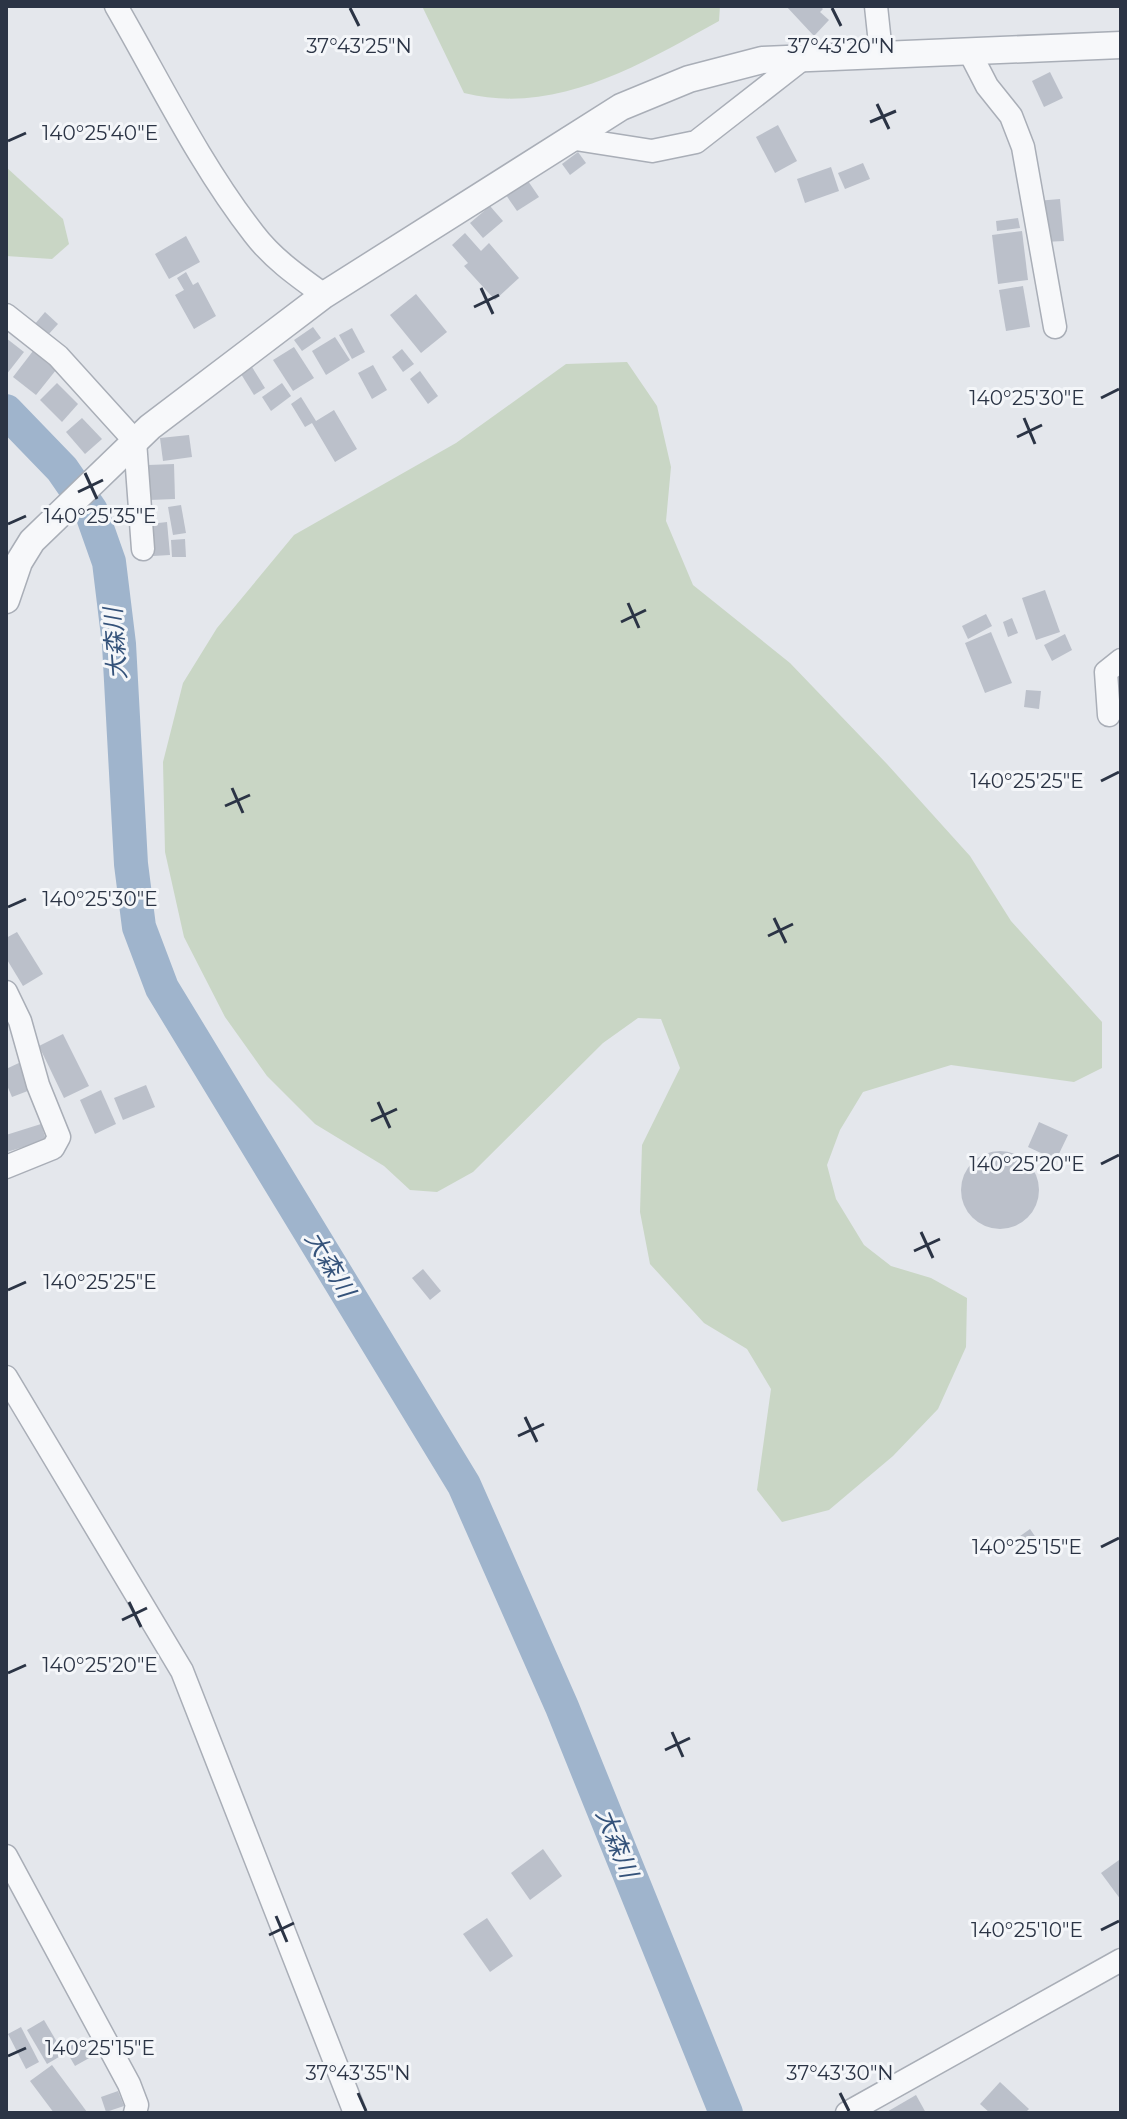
<svg xmlns="http://www.w3.org/2000/svg" width="1127" height="2119" font-family="Montserrat,'Noto Sans JP',sans-serif">
<style>
.green{fill:#c9d6c5}
.lines{fill:none;stroke-linecap:round;stroke-linejoin:round}
.river{stroke:#9fb4cc;stroke-width:34}
.building{fill:#bbc0ca}
.minor-casing{stroke:#a9aeb7;stroke-width:25}
.tertiary-casing{stroke:#a9aeb7;stroke-width:29}
.minor{stroke:#f7f8fa;stroke-width:22}
.tertiary{stroke:#f7f8fa;stroke-width:26}
.ticks{fill:none;stroke:#2b3445;stroke-width:3}
.labels{text-anchor:middle;dominant-baseline:central;stroke-width:6;stroke-linejoin:round;paint-order:stroke}
.water-label{font-size:24px;font-style:italic;fill:#34527a;stroke:#f4f6f9}
.ticks-label{font-size:20px;text-anchor:middle;fill:#2b3445;stroke:#f4f6f9;stroke-width:6;stroke-linejoin:round;paint-order:stroke}
</style>
<rect width="100%" height="100%" fill="#e4e7ec"/>
<g class="green">
<path d="M422,6H720L719,21C641,64 557,116 464,93Z"/>
<polygon points="6,167 63,219 69,244 52,259 6,256"/>
<polygon points="627,362 657,406 671,467 666,521 693,585 790,663 887,764 970,856 1011,921 1102,1022 1102,1068 1074,1082 951,1065 863,1092 840,1130 827,1165 836,1199 864,1245 891,1266 931,1278 967,1298 966,1347 938,1409 893,1456 829,1510 782,1522 757,1490 771,1389 747,1349 704,1323 650,1264 640,1212 642,1145 680,1068 661,1019 638,1018 603,1043 473,1172 437,1192 410,1190 384,1166 315,1124 267,1076 225,1017 184,937 165,852 163,762 183,683 217,628 294,535 456,443 566,364"/>
</g>
<g class="lines">
<polyline class="river" points="6,411 62,469 91,511 109,562 119,644 131,864 139,927 162,988 464,1485 562,1707 726,2113"/>
</g>
<g class="building">
<polygon points="786,6 820,6 823,9 820,12 829,20 814,36"/>
<polygon points="1050,72 1063,98 1044,107 1032,81"/>
<polygon points="778,125 797,161 775,173 756,137"/>
<polygon points="578,152 586,163 570,175 562,164"/>
<polygon points="863,163 870,179 845,189 838,173"/>
<polygon points="831,167 839,191 805,203 797,179"/>
<polygon points="528,181 539,197 517,211 506,195"/>
<polygon points="1060,199 1064,241 1044,242 1036,201"/>
<polygon points="490,206 503,221 483,238 470,223"/>
<polygon points="1018,218 1020,228 997,231 996,221"/>
<polygon points="1022,231 1028,280 998,284 992,235"/>
<polygon points="465,233 481,251 489,243 519,278 495,300 464,266 468,263 452,245"/>
<polygon points="186,236 200,262 169,279 155,254"/>
<polygon points="186,272 193,285 198,282 216,316 194,329 175,295 184,290 177,278"/>
<polygon points="1023,286 1030,327 1006,331 999,290"/>
<polygon points="416,294 447,332 421,353 390,315"/>
<polygon points="45,312 58,324 47,336 34,325"/>
<polygon points="313,327 321,338 302,351 294,340"/>
<polygon points="352,328 365,352 352,359 339,335"/>
<polygon points="335,337 350,360 326,375 312,351"/>
<polygon points="6,338 24,352 6,375"/>
<polygon points="294,347 314,378 293,391 273,360"/>
<polygon points="402,349 414,364 403,372 392,357"/>
<polygon points="33,351 56,370 36,395 13,377"/>
<polygon points="373,365 387,390 372,399 358,373"/>
<polygon points="252,367 265,388 254,395 241,374"/>
<polygon points="420,371 438,396 428,404 410,379"/>
<polygon points="57,383 78,404 62,422 40,400"/>
<polygon points="282,383 291,396 271,411 262,397"/>
<polygon points="301,397 316,421 334,410 357,449 335,462 312,423 305,427 291,404"/>
<polygon points="82,418 102,439 85,454 66,432"/>
<polygon points="189,435 192,457 163,461 160,438"/>
<polygon points="174,464 175,499 149,500 148,465"/>
<polygon points="181,505 186,533 173,535 168,507"/>
<polygon points="167,522 170,555 153,556 150,524"/>
<polygon points="185,539 186,557 172,557 171,540"/>
<polygon points="1045,590 1060,632 1036,640 1022,598"/>
<polygon points="986,614 992,626 968,639 962,626"/>
<polygon points="1012,618 1018,633 1008,637 1003,622"/>
<polygon points="991,632 1012,683 985,693 965,643"/>
<polygon points="1065,634 1072,650 1052,661 1044,645"/>
<polygon points="1026,690 1041,691 1039,709 1024,707"/>
<polygon points="17,932 43,974 23,986 6,958 6,938"/>
<polygon points="63,1034 89,1086 64,1098 39,1046"/>
<polygon points="21,1062 33,1089 12,1097 6,1083 6,1069"/>
<polygon points="146,1085 155,1107 123,1120 114,1098"/>
<polygon points="101,1090 116,1124 95,1134 80,1100"/>
<polygon points="1039,1122 1068,1135 1056,1160 1028,1147"/>
<polygon points="41,1124 46,1140 7,1152 6,1135"/>
<circle cx="1000" cy="1190" r="39"/>
<polygon points="423,1269 441,1291 430,1300 412,1278"/>
<polygon points="1030,1529 1039,1542 1023,1554 1013,1541"/>
<polygon points="543,1849 562,1876 530,1900 511,1873"/>
<polygon points="1119,1860 1121,1863 1121,1900 1101,1873"/>
<polygon points="487,1918 513,1956 490,1972 463,1934"/>
<polygon points="44,2020 64,2054 47,2064 27,2030"/>
<polygon points="21,2027 39,2062 26,2069 8,2034"/>
<polygon points="80,2040 91,2057 75,2066 65,2049"/>
<polygon points="52,2065 87,2112 86,2113 54,2113 30,2081"/>
<polygon points="1000,2082 1029,2109 1025,2113 990,2113 980,2104"/>
<polygon points="118,2091 124,2106 106,2112 101,2097"/>
<polygon points="916,2095 926,2113 885,2113"/>
</g>
<g class="lines">
<defs>
<g id="minor">
<path d="M116,6C160,82 200,165 254,234C273,259 299,277 324,295"/>
<polyline points="876,6 881,53"/>
<polyline points="969,51 987,86 1011,116 1023,147 1055,327"/>
<polyline points="569,138 652,151 696,142 805,57"/>
<polyline points="6,315 58,356 135,441 143,549"/>
<polyline points="1109,715 1106,672 1121,660"/>
<polyline points="6,992 20,1021 38,1085 59,1137 53,1148 6,1167"/>
<polyline points="6,1377 182,1671 355,2113"/>
<polyline points="6,1856 129,2084 137,2105 135,2113"/>
<polyline points="847,2113 1121,1960"/>
</g>
<polyline id="tertiary" points="6,600 19,562 32,541 150,427 324,295 621,107 689,79 762,60 1121,45"/>
</defs>
<use href="#minor" class="minor-casing"/>
<use href="#tertiary" class="tertiary-casing"/>
<use href="#minor" class="minor"/>
<use href="#tertiary" class="tertiary"/>
</g>
<path class="ticks" d="M350,8L359,26M832,8L841,26M877,104L889,129M870,122L896,111M8,141L26,133M481,288L493,314M474,307L499,295M1101,398L1119,389M1024,418L1035,444M1017,437L1042,425M85,473L97,499M78,492L103,480M8,524L26,516M628,603L639,628M621,622L646,610M1101,781L1119,772M232,788L243,813M225,806L250,795M8,907L26,899M774,918L786,943M768,936L793,924M378,1102L390,1128M371,1121L397,1109M1101,1164L1119,1155M921,1232L933,1258M914,1251L940,1239M8,1290L26,1282M525,1417L537,1442M518,1436L544,1424M1101,1547L1119,1538M129,1602L141,1627M122,1620L147,1608M8,1673L26,1665M672,1732L683,1757M665,1750L690,1738M276,1916L287,1942M1101,1930L1119,1921M269,1935L294,1923M8,2056L26,2048M358,2093L366,2111M840,2093L849,2111"/>
<g class="labels">
<g class="water-label">
<text transform="translate(115 644) rotate(-94)">大森川</text>
<text transform="translate(330 1264) rotate(59)">大森川</text>
<text transform="translate(617 1843) rotate(68)">大森川</text>
</g>
</g>
<g class="ticks-label">
<text x="359" y="53">37°43'25"N</text>
<text x="841" y="53">37°43'20"N</text>
<text x="100" y="140">140°25'40"E</text>
<text x="1027" y="405">140°25'30"E</text>
<text x="100" y="523">140°25'35"E</text>
<text x="1027" y="788">140°25'25"E</text>
<text x="100" y="906">140°25'30"E</text>
<text x="1027" y="1171">140°25'20"E</text>
<text x="100" y="1289">140°25'25"E</text>
<text x="1027" y="1554">140°25'15"E</text>
<text x="100" y="1672">140°25'20"E</text>
<text x="1027" y="1937">140°25'10"E</text>
<text x="100" y="2055">140°25'15"E</text>
<text x="358" y="2080">37°43'35"N</text>
<text x="840" y="2080">37°43'30"N</text>
</g>
<rect width="1127" height="2119" fill="none" stroke="#2b3445" stroke-width="16"/>
</svg>
